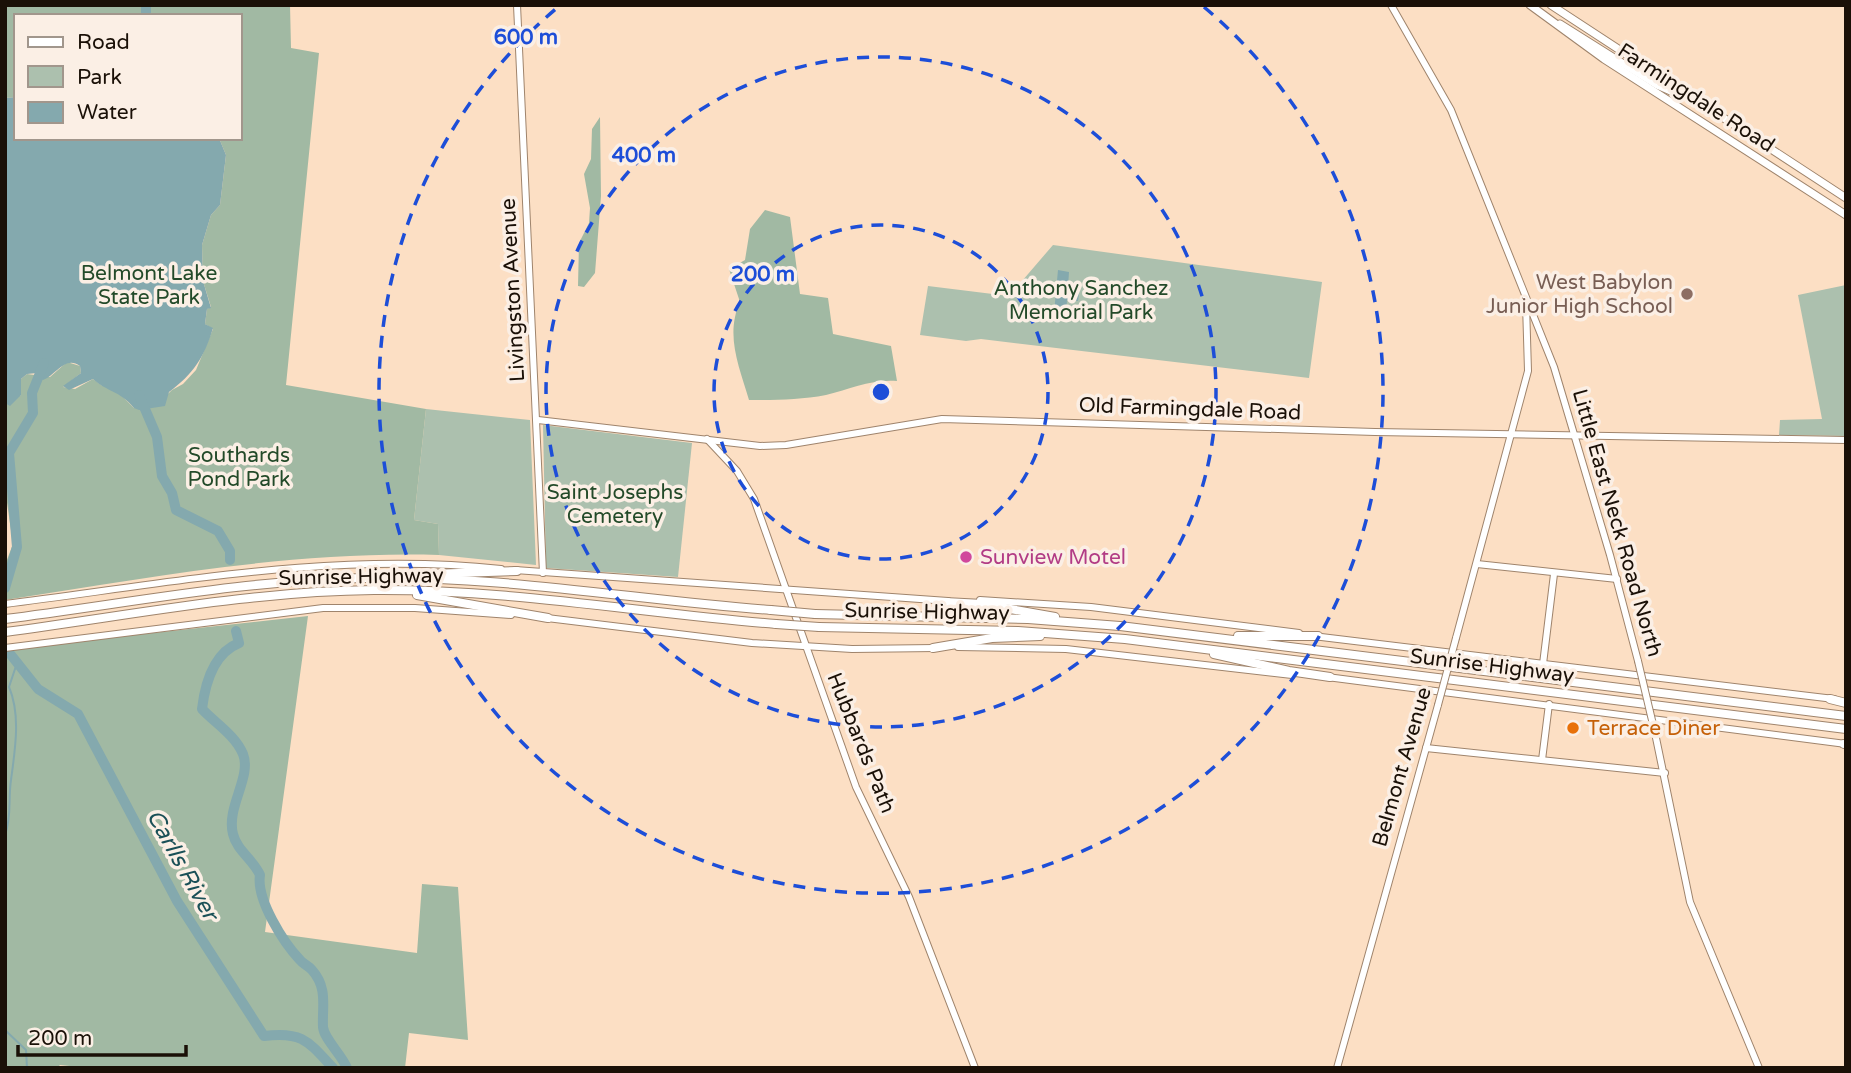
<svg xmlns="http://www.w3.org/2000/svg" width="1851" height="1073" font-family="'Varela Round',sans-serif">
<style>
.green{fill:#acc0ae}
.forest{fill:#a1b9a3}
.water{fill:#84a9ae}
.lines{fill:none;stroke-linecap:round;stroke-linejoin:round}
.stream{stroke:#84a9ae;stroke-width:2}
.river{stroke:#84a9ae;stroke-width:10}
.secondary-casing{stroke:#9f846c;stroke-width:8}
.primary-casing{stroke:#9f846c;stroke-width:9}
.highway-casing{stroke:#9f846c;stroke-width:10}
.secondary{stroke:#fff;stroke-width:6}
.primary{stroke:#fff;stroke-width:7}
.highway{stroke:#fff;stroke-width:8}
.secondary-bridge-casing{stroke:#9f846c;stroke-width:8;stroke-linecap:butt}
.highway-bridge-casing{stroke:#9f846c;stroke-width:10;stroke-linecap:butt}
.secondary-bridge{stroke:#fff;stroke-width:6}
.highway-bridge{stroke:#fff;stroke-width:8}
.ring{fill:none;stroke:#1d4ed8;stroke-width:3.5;stroke-dasharray:12 9}
.education-dot{fill:#8d6e63;stroke:#fbefe5;stroke-width:2.5}
.hotel-dot{fill:#d1479c;stroke:#fbefe5;stroke-width:2.5}
.food-dot{fill:#e8710a;stroke:#fbefe5;stroke-width:2.5}
.labels{text-anchor:middle;dominant-baseline:central;stroke-width:7;stroke-linejoin:round;paint-order:stroke}
.street-label{font-size:21px;fill:#1a1007;stroke:#fbefe5}
.park-label{font-size:21px;fill:#234a29;stroke:#fbefe5}
.education-label{font-size:21px;fill:#785e54;stroke:#fbefe5;text-anchor:end}
.hotel-label{font-size:21px;fill:#b23c85;stroke:#fbefe5;text-anchor:start}
.food-label{font-size:21px;fill:#c56008;stroke:#fbefe5;text-anchor:start}
.water-label{font-size:23px;font-style:italic;fill:#1a5057;stroke:#fbefe5}
.centre{fill:#1d4ed8;stroke:#fbefe5;stroke-width:3.5}
.ring-label{font-size:21px;text-anchor:middle;font-weight:bold;fill:#1d4ed8;stroke:#fbefe5;stroke-width:7;stroke-linejoin:round;paint-order:stroke}
</style>
<rect width="100%" height="100%" fill="#fcdfc4"/>
<g class="green">
<polygon points="1053,245 1322,282 1309,378 981,339 966,341 920,335 928,286 1009,296"/>
<polygon points="1846,285 1846,436 1779,435 1780,420 1822,419 1798,295"/>
<polygon points="426,409 530,420 536,565 439,555 438,524 414,520"/>
<polygon points="543,425 692,443 678,577 546,568"/>
</g>
<g class="forest">
<path d="M8,5H290L291,48L319,53L286,385L426,409L414,520L438,524L439,555C291,551 152,577 5,600V565L13,544L5,489V403L21,395V379L27,374L50,377L67,362L80,366L81,373L63,387L75,389L93,379L101,385L116,390L134,408L155,406L172,390L183,384L196,370L213,329L205,324L207,309L211,307L203,281L202,245L211,215L220,205L226,155L219,138H240V16H16V97L5,98V10Z"/>
<polygon points="600,117 601,196 595,273 584,287 578,286 579,243 589,223 590,208 584,174 591,159 592,129"/>
<path d="M765,210L790,217L800,294L828,298L833,334L891,346L897,381C871,379 851,389 826,395C800,400 775,400 749,400C739,366 725,335 740,302L729,269L745,260L750,229Z"/>
<polygon points="308,616 265,932 417,953 422,884 458,887 468,1040 409,1033 405,1068 88,1068 60,1065 57,1068 5,1068 5,649"/>
</g>
<g class="water">
<path d="M16,97V138H219L226,155L220,205L211,215L202,245L203,281L211,308L207,309L205,324L213,328C204,358 193,374 169,392L165,406L139,410L134,408C119,390 107,392 93,379L69,390L63,386L81,373L80,366C65,355 56,375 43,380L37,373L27,374L21,379V395L10,406L5,403V98Z"/>
<polygon points="1058,270 1069,272 1068,287 1080,288 1078,301 1067,300 1066,315 1054,313"/>
</g>
<g class="lines">
<g class="stream">
<path d="M5,835C12,816 8,799 11,780C15,750 21,715 9,687L17,663"/>
<polyline points="5,1030 26,1050 27,1068"/>
</g>
<g class="river">
<polyline points="146,16 146,5"/>
<polyline points="139,395 157,437 162,476 172,493 176,510 218,531 230,551 230,560"/>
<polyline points="5,588 17,547 9,453 33,413 32,393 44,363"/>
<path d="M236,631L239,643C214,653 205,684 202,709C215,723 235,735 243,754C252,777 226,807 233,834C237,851 253,859 260,875C256,899 283,942 300,960C303,964 309,966 312,970C328,988 322,1006 323,1027C324,1039 342,1055 347,1068"/>
<path d="M11,655L38,689L78,714L177,901L264,1036C302,1031 308,1041 333,1068"/>
</g>
<defs>
<g id="secondary">
<polyline points="517,5 543,573"/>
<polyline points="1391,5 1451,110 1554,367 1610,555 1638,661"/>
<polyline points="538,420 760,446 786,445 942,419 1375,432 1846,440"/>
<polyline points="707,439 737,471 754,499 856,787 909,897 975,1068"/>
<polyline points="1477,564 1617,579"/>
<polyline points="515,570 948,601"/>
<polyline points="980,600 1091,607 1299,633"/>
<path d="M5,604C171,583 334,551 501,569"/>
<polyline points="547,618 752,643 852,649 936,648"/>
<polyline points="1313,636 1834,699"/>
<polyline points="1456,638 1528,371 1526,304"/>
<polyline points="958,647 1066,649 1292,675"/>
<polyline points="5,648 323,608 415,608 511,615"/>
<polyline points="1543,664 1554,574"/>
<polyline points="1327,677 1846,744"/>
<polyline points="1655,733 1690,902 1759,1068"/>
<polyline points="1426,748 1665,773"/>
<polyline points="1542,760 1549,704"/>
<polyline points="1337,1068 1438,705"/>
</g>
<g id="primary">
<polyline points="1530,5 1604,59 1846,215"/>
<polyline points="1551,5 1846,198"/>
<polyline points="1560,24 1657,85 1682,96"/>
</g>
<g id="highway">
<polyline points="429,574 517,571"/>
<polyline points="417,595 548,618"/>
<polyline points="945,602 983,604 1055,617"/>
<polyline points="815,614 1028,619 1120,626 1846,716"/>
<path d="M5,619C124,604 244,580 364,578C500,575 636,600 771,610"/>
<polyline points="819,627 1018,631 1125,639 1846,729"/>
<path d="M5,632C127,616 251,591 374,590C508,589 642,613 776,624"/>
<polyline points="1238,636 1318,636"/>
<polyline points="933,648 992,638 1040,636"/>
<polyline points="1214,654 1289,671 1330,677"/>
<polyline points="1830,699 1846,703"/>
<polyline points="1844,744 1846,744"/>
</g>
</defs>
<use href="#secondary" class="secondary-casing"/>
<use href="#primary" class="primary-casing"/>
<use href="#highway" class="highway-casing"/>
<use href="#secondary" class="secondary"/>
<use href="#primary" class="primary"/>
<use href="#highway" class="highway"/>
<defs>
<g id="secondary-bridge">
<polyline points="1638,661 1655,733"/>
<polyline points="1438,705 1456,638"/>
</g>
<g id="highway-bridge">
<polyline points="771,610 815,614"/>
<polyline points="776,624 819,627"/>
</g>
</defs>
<use href="#secondary-bridge" class="secondary-bridge-casing"/>
<use href="#highway-bridge" class="highway-bridge-casing"/>
<use href="#secondary-bridge" class="secondary-bridge"/>
<use href="#highway-bridge" class="highway-bridge"/>
</g>
<g class="ring">
<circle cx="881" cy="392" r="167"/>
<circle cx="881" cy="392" r="335"/>
<path d="M1204 7A502 502 0 1 1 558 7"/>
</g>
<circle class="education-dot" cx="1687" cy="294" r="7"/>
<circle class="hotel-dot" cx="966" cy="557" r="7"/>
<circle class="food-dot" cx="1573" cy="728" r="7"/>
<g class="labels">
<g class="street-label">
<text transform="translate(1696 98) rotate(33)">Farmingdale Road</text>
<text transform="translate(513 290) rotate(-93)">Livingston Avenue</text>
<text transform="translate(1190 409) rotate(2)">Old Farmingdale Road</text>
<text transform="translate(1617 523) rotate(74)">Little East Neck Road North</text>
<text transform="translate(361 577) rotate(-1)">Sunrise Highway</text>
<text transform="translate(927 612) rotate(1)">Sunrise Highway</text>
<text transform="translate(1492 666) rotate(7)">Sunrise Highway</text>
<text transform="translate(861 743) rotate(68)">Hubbards Path</text>
<text transform="translate(1402 767) rotate(-74)">Belmont Avenue</text>
</g>
<g class="park-label">
<text x="149" y="273">Belmont Lake<tspan x="149" dy="24">State Park</tspan></text>
<text x="1081" y="288">Anthony Sanchez<tspan x="1081" dy="24">Memorial Park</tspan></text>
<text x="239" y="455">Southards<tspan x="239" dy="24">Pond Park</tspan></text>
<text x="615" y="492">Saint Josephs<tspan x="615" dy="24">Cemetery</tspan></text>
</g>
<g class="education-label">
<text x="1673" y="282">West Babylon<tspan x="1673" dy="24">Junior High School</tspan></text>
</g>
<g class="hotel-label">
<text x="980" y="557">Sunview Motel</text>
</g>
<g class="food-label">
<text x="1587" y="728">Terrace Diner</text>
</g>
<g class="water-label">
<text transform="translate(182 865) rotate(61)">Carlls River</text>
</g>
</g>
<circle cx="881" cy="392" r="10" class="centre"/>
<g class="ring-label">
<text x="526" y="44">600 m</text>
<text x="644" y="162">400 m</text>
<text x="763" y="281">200 m</text>
</g>
<rect width="1851" height="1073" fill="none" stroke="#1a1007" stroke-width="14"/>
<rect x="14" y="14" width="228" height="126" fill="#fbefe5" stroke="#a1968c" stroke-width="2"/>
<rect x="28" y="37" width="35" height="10" fill="#ffffff" stroke="#a1968c" stroke-width="2"/>
<text x="77" y="49" font-size="21" fill="#1a1007">Road</text>
<rect x="28" y="66" width="35" height="21" fill="#acc0ae" stroke="#a1968c" stroke-width="2"/>
<text x="77" y="84" font-size="21" fill="#1a1007">Park</text>
<rect x="28" y="102" width="35" height="21" fill="#84a9ae" stroke="#a1968c" stroke-width="2"/>
<text x="77" y="119" font-size="21" fill="#1a1007">Water</text>
<path d="M18 1045v10h168v-10" fill="none" stroke="#1a1007" stroke-width="3.5"/>
<text x="28" y="1045" font-size="21" fill="#1a1007" stroke="#fbefe5" stroke-width="5" paint-order="stroke">200 m</text>
</svg>
